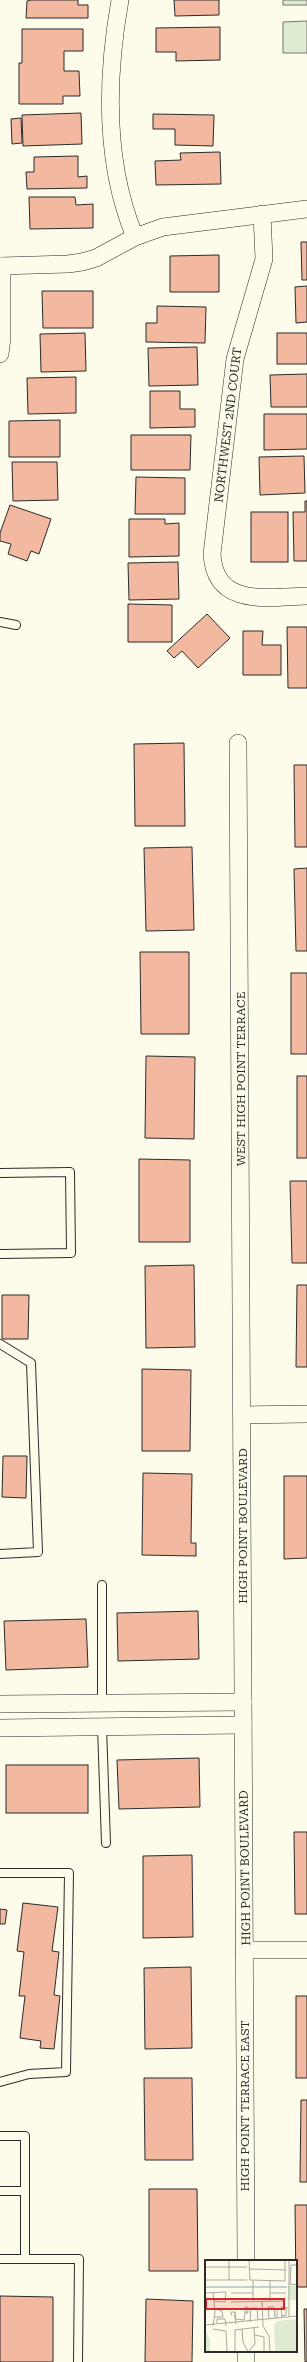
<svg xmlns="http://www.w3.org/2000/svg" width="307" height="2362" font-family="'Roboto Serif',serif">
<style>
.green{fill:#deebd1;stroke:#74746e}
.building{fill:#f2b8a0;stroke:#2b2b2b}
.lines{fill:none;stroke-linecap:round;stroke-linejoin:round}
.lane-casing{stroke:#2b2b2b;stroke-width:10}
.street-casing{stroke:#2b2b2b;stroke-width:18}
.lane{stroke:#fdfbea;stroke-width:8}
.street{stroke:#fdfbea;stroke-width:17}
.labels{text-anchor:middle;dominant-baseline:central;stroke-width:3;stroke-linejoin:round;paint-order:stroke}
.street-label{font-size:12px;fill:#2b2b2b;stroke:#fdfbea}
.inset-river{fill:none;stroke:#c7d0d0;stroke-width:2}
.inset-road{fill:none;stroke:#a9a89e;stroke-width:1}
.view{fill:#d62828;fill-opacity:0.15;stroke:#d62828;stroke-width:2}
.inset-edge{fill:none;stroke:#2b2b2b;stroke-width:2}
</style>
<rect width="100%" height="100%" fill="#fdfbea"/>
<g class="green">
<rect x="283" y="0" width="24" height="5"/>
<polygon points="307,21 307,53 283,53 283,22"/>
</g>
<g class="building">
<polygon points="31,0 78,0 78,5 88,5 88,18 26,18 27,1"/>
<polygon points="174,0 219,0 219,15 175,16"/>
<polygon points="220,27 220,60 176,61 176,52 156,52 156,28"/>
<polygon points="22,29 83,29 83,51 64,51 64,71 79,71 80,96 63,96 63,104 19,104 19,63 22,63"/>
<polygon points="81,113 82,144 23,146 22,115"/>
<polygon points="153,114 214,115 213,146 175,145 175,129 153,129"/>
<polygon points="21,118 22,143 12,144 11,119"/>
<polygon points="220,152 221,184 156,185 155,161 181,160 180,153"/>
<polygon points="78,156 78,177 87,176 87,188 27,189 26,172 34,172 34,157"/>
<polygon points="29,197 75,197 76,205 93,204 93,228 30,229"/>
<polygon points="301,242 307,242 307,280 302,280"/>
<polygon points="219,255 219,292 170,292 170,256"/>
<polygon points="307,286 307,322 296,323 295,287"/>
<polygon points="42,291 93,291 93,328 43,328"/>
<polygon points="157,306 206,307 205,343 146,342 146,323 157,323"/>
<polygon points="85,333 86,371 41,372 40,334"/>
<rect x="277" y="333" width="30" height="31"/>
<polygon points="197,347 198,385 149,386 148,348"/>
<polygon points="307,374 307,407 271,407 270,375"/>
<polygon points="76,377 76,413 28,414 27,378"/>
<polygon points="150,391 180,391 180,409 195,409 195,427 150,428"/>
<polygon points="264,414 307,414 307,449 264,450"/>
<polygon points="60,420 60,457 9,457 9,421"/>
<polygon points="131,435 191,435 190,470 131,470"/>
<polygon points="304,456 305,493 260,495 259,457"/>
<polygon points="12,462 57,462 58,500 13,501"/>
<polygon points="136,477 185,478 185,514 135,514"/>
<polygon points="305,501 307,501 307,561 294,561 293,512 305,512"/>
<polygon points="10,505 51,519 39,554 31,551 27,561 8,554 11,544 0,541 0,533"/>
<rect x="251" y="512" width="37" height="50"/>
<polygon points="129,519 165,519 165,524 179,523 179,556 129,557"/>
<polygon points="178,562 179,599 129,600 128,563"/>
<polygon points="128,604 172,605 172,642 128,642"/>
<polygon points="207,614 230,638 198,668 182,651 174,658 167,651"/>
<polygon points="287,627 307,627 307,688 288,688"/>
<polygon points="243,631 263,631 262,645 281,645 281,675 243,675"/>
<polygon points="184,743 185,826 135,826 134,744"/>
<polygon points="294,765 307,765 307,847 295,847"/>
<polygon points="192,847 194,930 146,931 144,848"/>
<polygon points="307,868 307,951 296,951 294,869"/>
<polygon points="140,952 189,952 189,1034 141,1034"/>
<rect x="291" y="973" width="16" height="81"/>
<polygon points="146,1056 195,1057 194,1139 145,1138"/>
<rect x="297" y="1076" width="10" height="82"/>
<polygon points="139,1159 190,1160 190,1242 139,1242"/>
<polygon points="290,1181 307,1181 307,1263 292,1263"/>
<polygon points="194,1265 195,1347 146,1348 145,1266"/>
<polygon points="297,1285 307,1285 307,1367 296,1367"/>
<polygon points="2,1295 29,1295 28,1339 2,1339"/>
<polygon points="142,1369 191,1370 190,1451 142,1451"/>
<polygon points="3,1456 27,1456 26,1498 2,1497"/>
<polygon points="143,1473 192,1474 191,1543 196,1543 196,1556 142,1555"/>
<polygon points="284,1476 307,1476 307,1558 284,1559"/>
<polygon points="198,1611 199,1659 118,1661 117,1613"/>
<polygon points="86,1619 88,1667 6,1670 4,1621"/>
<polygon points="199,1758 200,1807 119,1809 117,1760"/>
<rect x="6" y="1765" width="82" height="48"/>
<polygon points="294,1832 307,1832 307,1914 295,1914"/>
<polygon points="192,1855 193,1937 143,1938 143,1856"/>
<polygon points="23,1903 58,1907 52,1951 59,1952 54,1995 60,1996 54,2049 40,2048 41,2041 20,2038 25,1996 19,1996 24,1952 17,1951"/>
<polygon points="0,1909 7,1910 5,1924 0,1924"/>
<polygon points="191,1967 192,2048 145,2049 144,1968"/>
<rect x="296" y="1996" width="11" height="82"/>
<polygon points="144,2078 192,2078 193,2160 145,2160"/>
<polygon points="301,2100 307,2100 307,2182 300,2182"/>
<polygon points="149,2189 197,2189 198,2271 149,2271"/>
<polygon points="295,2205 307,2205 307,2287 296,2287"/>
<polygon points="0,2296 53,2297 53,2362 0,2362"/>
<polygon points="146,2299 193,2301 192,2362 145,2362"/>
<polygon points="304,2309 307,2309 307,2362 305,2362"/>
</g>
<g class="lines">
<defs>
<g id="lane">
<polyline points="0,622 16,625"/>
<polyline points="0,1173 70,1172 71,1253 0,1254"/>
<polyline points="0,1344 31,1363 38,1552 0,1554"/>
<polyline points="102,1703 102,1585"/>
<polyline points="102,1727 106,1843"/>
<polyline points="0,1873 69,1873 66,2072 29,2074 0,2082"/>
<polyline points="0,2136 25,2136 25,2259"/>
<polyline points="0,2191 25,2191"/>
<polyline points="0,2259 79,2259 78,2362"/>
</g>
<g id="street">
<path d="M120,0C106,79 104,163 135,237"/>
<path d="M262,214L264,259L235,359L212,554C215,608 268,597 307,596"/>
<polyline points="0,266 68,264 82,262 96,258 135,237 163,227 307,209"/>
<polyline points="0,354 2,338 2,266"/>
<polyline points="238,743 246,2261"/>
<polyline points="243,1415 307,1414"/>
<polyline points="0,1704 243,1702"/>
<polyline points="0,1728 243,1725"/>
<polyline points="244,1950 307,1950"/>
<polyline points="246,2351 246,2362"/>
</g>
</defs>
<use href="#lane" class="lane-casing"/>
<use href="#street" class="street-casing"/>
<use href="#lane" class="lane"/>
<use href="#street" class="street"/>
</g>
<g class="labels">
<g class="street-label">
<text transform="translate(228 425) rotate(-83)">NORTHWEST 2ND COURT</text>
<text transform="translate(241 1079) rotate(-90)">WEST HIGH POINT TERRACE</text>
<text transform="translate(243 1526) rotate(-90)">HIGH POINT BOULEVARD</text>
<text transform="translate(245 1868) rotate(-91)">HIGH POINT BOULEVARD</text>
<text transform="translate(245 2106) rotate(-90)">HIGH POINT TERRACE EAST</text>
</g>
</g>
<g transform="translate(205 2260)">
<rect width="92" height="92" fill="#fdfbea"/>
<path d="M83,26H92V40H83ZM92,59V92H70L69,65L72,61ZM0,68L5,80V91L14,92H0Z" fill="#deebd1"/>
<path class="inset-river" d="M0,27H82"/>
<path class="inset-road" d="M24,0V20M44,0L45,20L80,21V0M92,5H86L85,24L92,25M0,7H42M44,9L81,10M0,20H42M48,21V41M65,21V41M8,32L10,52L8,66M0,33L21,32L20,42L9,41M26,33H48M66,33H81M57,41L58,66L64,76L65,92M26,42L80,41M30,52L31,64M40,53H43V47H40V52M27,56L26,52H30V59L39,60L40,52H43M76,56L81,55V48M84,56V0M9,57H18L17,51L10,49M77,57L76,47L83,48M72,58V49H76M64,59L63,47H69L70,58M45,62L46,48H52L53,60M12,63V59H20L21,66M0,65L92,56M8,69L21,71L22,92M37,69L38,82L43,92M50,75L59,77V92M30,92V70L54,67M43,92L50,84L49,68"/>
<path class="view" d="M1,39H79V49H1Z"/>
<rect width="92" height="92" class="inset-edge"/>
</g>
</svg>
